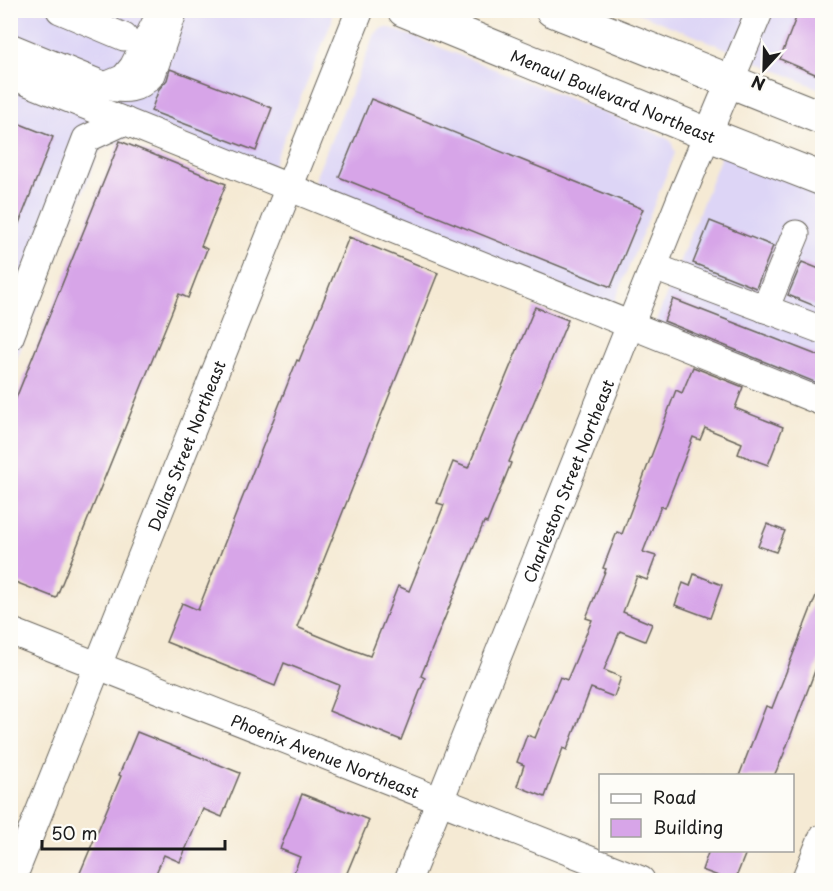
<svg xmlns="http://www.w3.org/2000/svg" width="833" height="891" font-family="'Playpen Sans',sans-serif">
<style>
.built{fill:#ddd5f6}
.building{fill:#d7a5e8}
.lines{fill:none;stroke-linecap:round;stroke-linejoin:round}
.minor-casing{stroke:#68645c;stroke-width:29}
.major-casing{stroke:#68645c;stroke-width:35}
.minor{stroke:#fff;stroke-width:27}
.major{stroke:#fff;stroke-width:33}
.labels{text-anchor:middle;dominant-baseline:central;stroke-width:4.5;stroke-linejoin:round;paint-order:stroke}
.street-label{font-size:16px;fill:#1c1c1c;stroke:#fdfcf7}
</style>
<rect width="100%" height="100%" fill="#fdfcf7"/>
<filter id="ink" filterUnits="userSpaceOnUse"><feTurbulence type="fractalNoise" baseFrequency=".0167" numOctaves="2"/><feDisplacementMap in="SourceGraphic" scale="12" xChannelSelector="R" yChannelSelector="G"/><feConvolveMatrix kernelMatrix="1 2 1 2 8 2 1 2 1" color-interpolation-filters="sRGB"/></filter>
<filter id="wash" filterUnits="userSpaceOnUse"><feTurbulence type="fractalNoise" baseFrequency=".008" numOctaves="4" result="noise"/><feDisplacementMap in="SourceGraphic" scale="24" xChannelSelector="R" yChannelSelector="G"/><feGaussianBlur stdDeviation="1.35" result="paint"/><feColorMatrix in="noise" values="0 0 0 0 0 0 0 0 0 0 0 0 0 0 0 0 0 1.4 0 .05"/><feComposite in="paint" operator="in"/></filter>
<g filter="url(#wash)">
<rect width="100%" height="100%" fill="#f5ead4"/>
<g class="built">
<polygon points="10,11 332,11 332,21 271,170 11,67"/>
<polygon points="633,11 822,11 822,90 715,44"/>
<polygon points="382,28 391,28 663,136 671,141 675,153 613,306 315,188 314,181 375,34"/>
<polygon points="11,81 138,133 100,150 11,373"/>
<polygon points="722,154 822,195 822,397 653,329"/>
</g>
<g id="blocks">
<g class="building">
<polygon points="799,10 822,10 822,77 780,59"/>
<polygon points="170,69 272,108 256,151 151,111 159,89 167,80"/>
<polygon points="371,99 643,209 611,287 339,177"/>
<polygon points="10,120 53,137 12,241 10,241"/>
<polygon points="120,141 226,184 201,246 207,249 188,298 179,294 56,598 10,580 10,413"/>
<polygon points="710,221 773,246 756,288 693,263"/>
<polygon points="349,237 438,273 297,627 353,650 370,656 398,586 409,591 444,505 437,503 453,462 468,468 535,307 568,320 509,462 511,463 487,523 484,522 421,676 425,678 401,740 329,711 339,685 284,663 275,686 166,642 182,603 198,610 297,360 299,361"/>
<polygon points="802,262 822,270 822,309 788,295"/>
<polygon points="673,299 822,357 822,385 664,321"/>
<polygon points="693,367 743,387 735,408 783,427 768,465 738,454 742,443 705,428 700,440 693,437 665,508 661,506 643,552 656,556 647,580 637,576 623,612 652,624 645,641 620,631 604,670 621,677 614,697 591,688 567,750 563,748 545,797 517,786 524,765 517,762 527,735 535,738 560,677 567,680 576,659 592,620 586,618 606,569 603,568 617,532 622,534 676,390 682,393"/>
<polygon points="767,524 785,531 776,552 758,546"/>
<polygon points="694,574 722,585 710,618 675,605 683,583 690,586"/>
<polygon points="821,583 822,652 783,756 774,776 739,776 766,706 772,708"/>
<polygon points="137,732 240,773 222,817 203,809 180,862 164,855 153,880 77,880 121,776 119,775"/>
<polygon points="302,794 369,820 344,880 291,880 300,857 280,849"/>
<polygon points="709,850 747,850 735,880 729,880 702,870"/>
</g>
</g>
</g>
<g filter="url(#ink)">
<use href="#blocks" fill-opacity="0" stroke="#68645c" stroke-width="1.5"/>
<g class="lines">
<defs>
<g id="minor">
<polyline points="60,10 124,37"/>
<path d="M10,47L105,86C125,91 138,90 152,74L174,10"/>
<polyline points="10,75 822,402"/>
<polyline points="105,86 124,78 133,67 155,24"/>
<polyline points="654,267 822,330"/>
<polyline points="765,309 796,234"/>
<polyline points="10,337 86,139 125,121"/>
<path id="s1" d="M10,631L641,880"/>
<path id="s2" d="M12,880L360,10"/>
<path id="s3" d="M408,880L685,188L760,10"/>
<polyline points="805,880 822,838"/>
</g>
<g id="major">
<path id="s4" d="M404,10L707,134L822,179"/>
<polyline points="552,10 822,118"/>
</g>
</defs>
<use href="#minor" class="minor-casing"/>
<use href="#major" class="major-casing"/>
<use href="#minor" class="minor"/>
<use href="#major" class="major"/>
</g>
</g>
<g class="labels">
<g class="street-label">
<text stroke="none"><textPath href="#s4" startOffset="226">Menaul Boulevard Northeast</textPath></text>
<text stroke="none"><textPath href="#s2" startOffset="468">Dallas Street Northeast</textPath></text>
<text stroke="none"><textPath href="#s3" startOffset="430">Charleston Street Northeast</textPath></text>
<text stroke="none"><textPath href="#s1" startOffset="339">Phoenix Avenue Northeast</textPath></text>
</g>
</g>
<rect width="833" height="891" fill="none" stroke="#fdfcf7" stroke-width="36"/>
<rect x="599" y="774" width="195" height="78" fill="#fdfcf7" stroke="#a3a29f" stroke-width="1.5"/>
<rect x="611" y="794" width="30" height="9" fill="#ffffff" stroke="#a3a29f" stroke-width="1.5"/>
<text x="653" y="804" font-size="18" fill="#1c1c1c">Road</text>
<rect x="611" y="819" width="30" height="18" fill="#d7a5e8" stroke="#a3a29f" stroke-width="1.5"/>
<text x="653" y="834" font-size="18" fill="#1c1c1c">Building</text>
<g transform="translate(764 69) rotate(202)" stroke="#fdfcf7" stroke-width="4.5" paint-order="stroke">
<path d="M0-4.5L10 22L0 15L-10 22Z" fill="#1c1c1c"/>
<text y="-9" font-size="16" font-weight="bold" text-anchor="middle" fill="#1c1c1c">N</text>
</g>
<path d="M42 840v9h183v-9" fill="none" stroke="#1c1c1c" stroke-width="3"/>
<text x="51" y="840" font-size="18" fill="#1c1c1c" stroke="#fdfcf7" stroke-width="4.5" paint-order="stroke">50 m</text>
</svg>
